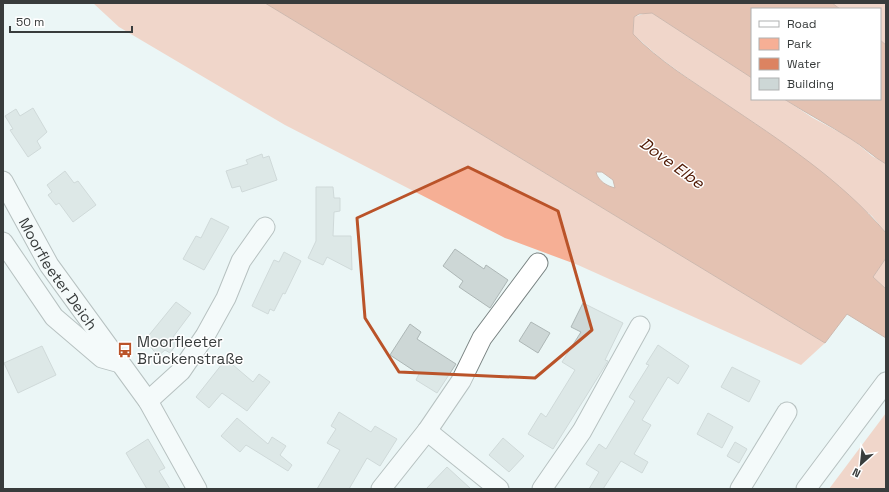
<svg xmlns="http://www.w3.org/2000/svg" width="889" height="492" font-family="'Space Grotesk',sans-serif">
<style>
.green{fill:#f6af95}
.water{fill:#dc8361;stroke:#ab6e56;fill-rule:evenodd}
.building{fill:#cdd7d6;stroke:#adb7b6}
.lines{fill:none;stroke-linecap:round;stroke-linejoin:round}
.minor-casing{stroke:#788281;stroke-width:21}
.minor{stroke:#fff;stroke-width:19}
.marked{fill:none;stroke:#ba5329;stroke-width:3;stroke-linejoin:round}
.labels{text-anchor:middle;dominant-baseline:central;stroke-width:3;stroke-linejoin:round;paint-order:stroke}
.street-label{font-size:15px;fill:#383c3c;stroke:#fff}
.poi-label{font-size:15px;fill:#383c3c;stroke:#fff;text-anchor:start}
.water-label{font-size:16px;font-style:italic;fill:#4f1700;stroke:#fff}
</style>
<rect width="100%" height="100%" fill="#ebf6f5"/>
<g class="green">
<polygon points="93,3 265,3 825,343 801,365 578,265 505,238 285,125 119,27"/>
<polygon points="832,3 886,3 886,45 880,40 880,9 840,9"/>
<polygon points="646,13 652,13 752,78 752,99 784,99 813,118 852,139 872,156 886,164 886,233 872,216 770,134 693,82 659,57 633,34 634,17"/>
<polygon points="886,258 886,289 873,277"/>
<polygon points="886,413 886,489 829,489"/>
</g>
<g class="water">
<path d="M265,3H832L840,9H752V78L652,13L639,14L634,17L633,34C659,61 692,81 723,102C781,141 840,179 886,233V258L873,277L886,289V338L847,314L825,343ZM596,172H602L613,180L615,188C607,186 598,181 596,172Z"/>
<path d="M880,40L886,45V164C873,157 863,146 851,139C829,125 806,113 784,99H880Z"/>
</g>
<g class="building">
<polygon points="33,108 47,132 37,141 41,148 28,157 10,130 13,129 5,116 16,109 20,116"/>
<polygon points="262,154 263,158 269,156 277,180 242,192 240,186 232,188 226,171 248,164 246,160"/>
<polygon points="65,171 74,183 78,181 96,205 73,222 59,203 56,205 48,195 52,192 47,185"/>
<polygon points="316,187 333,187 334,198 340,198 340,211 334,212 333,236 351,236 352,270 327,257 323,265 308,258 316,241"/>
<polygon points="211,218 229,227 204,270 183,259 196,236 201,238"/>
<polygon points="455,249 484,269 486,265 508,280 490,308 459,287 463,281 443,266"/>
<polygon points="284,252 301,261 285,294 283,293 274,311 270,309 268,314 252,306 274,260 279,262"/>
<polygon points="176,302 191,313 173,337 179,341 170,353 165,350 158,356 145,340"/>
<polygon points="583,303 623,323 605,360 608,361 553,449 528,434 541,413 546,417 575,370 562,362 581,332 571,327"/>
<polygon points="531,322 550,333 538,353 519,341"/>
<polygon points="410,324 421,332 417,339 456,364 437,393 416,380 419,374 390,355"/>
<polygon points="658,345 689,366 678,384 668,377 642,420 651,425 634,454 648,462 642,473 621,461 603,489 589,489 599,472 586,464 599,444 606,449 635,401 629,397 649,365 646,364"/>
<polygon points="42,346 56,375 18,393 4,363"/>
<polygon points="226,359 253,382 259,374 270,382 247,411 222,393 209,408 196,397"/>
<polygon points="732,367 760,381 749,402 721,387"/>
<polygon points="339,412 371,432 375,426 397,439 380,466 367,458 349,489 317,489 340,450 327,443 336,429 331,426"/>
<polygon points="708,413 733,427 722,448 697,434"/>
<polygon points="237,418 268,444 272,437 286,446 280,455 292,465 288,471 246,445 240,452 221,436"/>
<polygon points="503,438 524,456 509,472 489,455"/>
<polygon points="148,439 165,468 159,471 170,489 147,489 126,453"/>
<polygon points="735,442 747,449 739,463 727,456"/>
<polygon points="447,467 471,489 426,489"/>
</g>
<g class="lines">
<defs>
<g id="minor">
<path id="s1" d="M3,181L49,265L148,401L197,489"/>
<polyline points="3,242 54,317 102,358 120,363"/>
<polyline points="148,401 181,371 205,336 226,298 241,261 265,227"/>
<polyline points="427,431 499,489"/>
<polyline points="381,489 427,431 461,381 482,338 538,263"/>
<polyline points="542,489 582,431 640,326"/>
<polyline points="740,489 787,412"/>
<polyline points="806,489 886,382"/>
</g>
</defs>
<use href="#minor" class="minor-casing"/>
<use href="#minor" class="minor"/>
</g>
<path d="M0 0H889V492H0ZM468,167L558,211L592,330L535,378L399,372L365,318L357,218Z" fill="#ebf6f5" fill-opacity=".55" fill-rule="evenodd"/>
<path class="marked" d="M468,167L558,211L592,330L535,378L399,372L365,318L357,218Z"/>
<defs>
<symbol id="bus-bare" viewBox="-9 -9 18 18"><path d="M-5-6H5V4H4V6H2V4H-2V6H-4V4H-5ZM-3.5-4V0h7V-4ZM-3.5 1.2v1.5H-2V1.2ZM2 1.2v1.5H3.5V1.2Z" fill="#ba5329" stroke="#fff" stroke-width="2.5" paint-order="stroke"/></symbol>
</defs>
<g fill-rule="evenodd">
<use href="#bus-bare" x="114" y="339" width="22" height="22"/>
</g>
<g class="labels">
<g class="street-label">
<text stroke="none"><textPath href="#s1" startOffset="108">Moorfleeter Deich</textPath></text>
</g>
<g class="poi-label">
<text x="137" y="341">Moorfleeter<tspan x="137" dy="17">Brückenstraße</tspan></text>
</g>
<g class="water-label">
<text transform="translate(672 163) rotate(36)">Dove Elbe</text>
</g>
</g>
<rect width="889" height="492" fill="none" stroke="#383c3c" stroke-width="8"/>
<rect x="751" y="8" width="130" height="92" fill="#ffffff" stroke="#afb1b1"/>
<rect x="759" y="21" width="20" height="6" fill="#ffffff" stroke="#afb1b1"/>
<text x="787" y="28" font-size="12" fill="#383c3c">Road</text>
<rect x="759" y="38" width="20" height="12" fill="#f6af95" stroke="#afb1b1"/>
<text x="787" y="48" font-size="12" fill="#383c3c">Park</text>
<rect x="759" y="58" width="20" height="12" fill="#dc8361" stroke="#afb1b1"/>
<text x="787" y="68" font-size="12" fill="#383c3c">Water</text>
<rect x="759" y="78" width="20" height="12" fill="#cdd7d6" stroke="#afb1b1"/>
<text x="787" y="88" font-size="12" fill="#383c3c">Building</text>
<g transform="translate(861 464) rotate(207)" stroke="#ffffff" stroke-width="3" paint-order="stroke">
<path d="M0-3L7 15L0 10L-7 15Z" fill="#383c3c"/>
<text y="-6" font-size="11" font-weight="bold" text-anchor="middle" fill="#383c3c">N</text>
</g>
<path d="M10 26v6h122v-6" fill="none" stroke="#383c3c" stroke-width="2"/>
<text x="16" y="26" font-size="12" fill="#383c3c" stroke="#ffffff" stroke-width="3" paint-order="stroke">50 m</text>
</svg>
